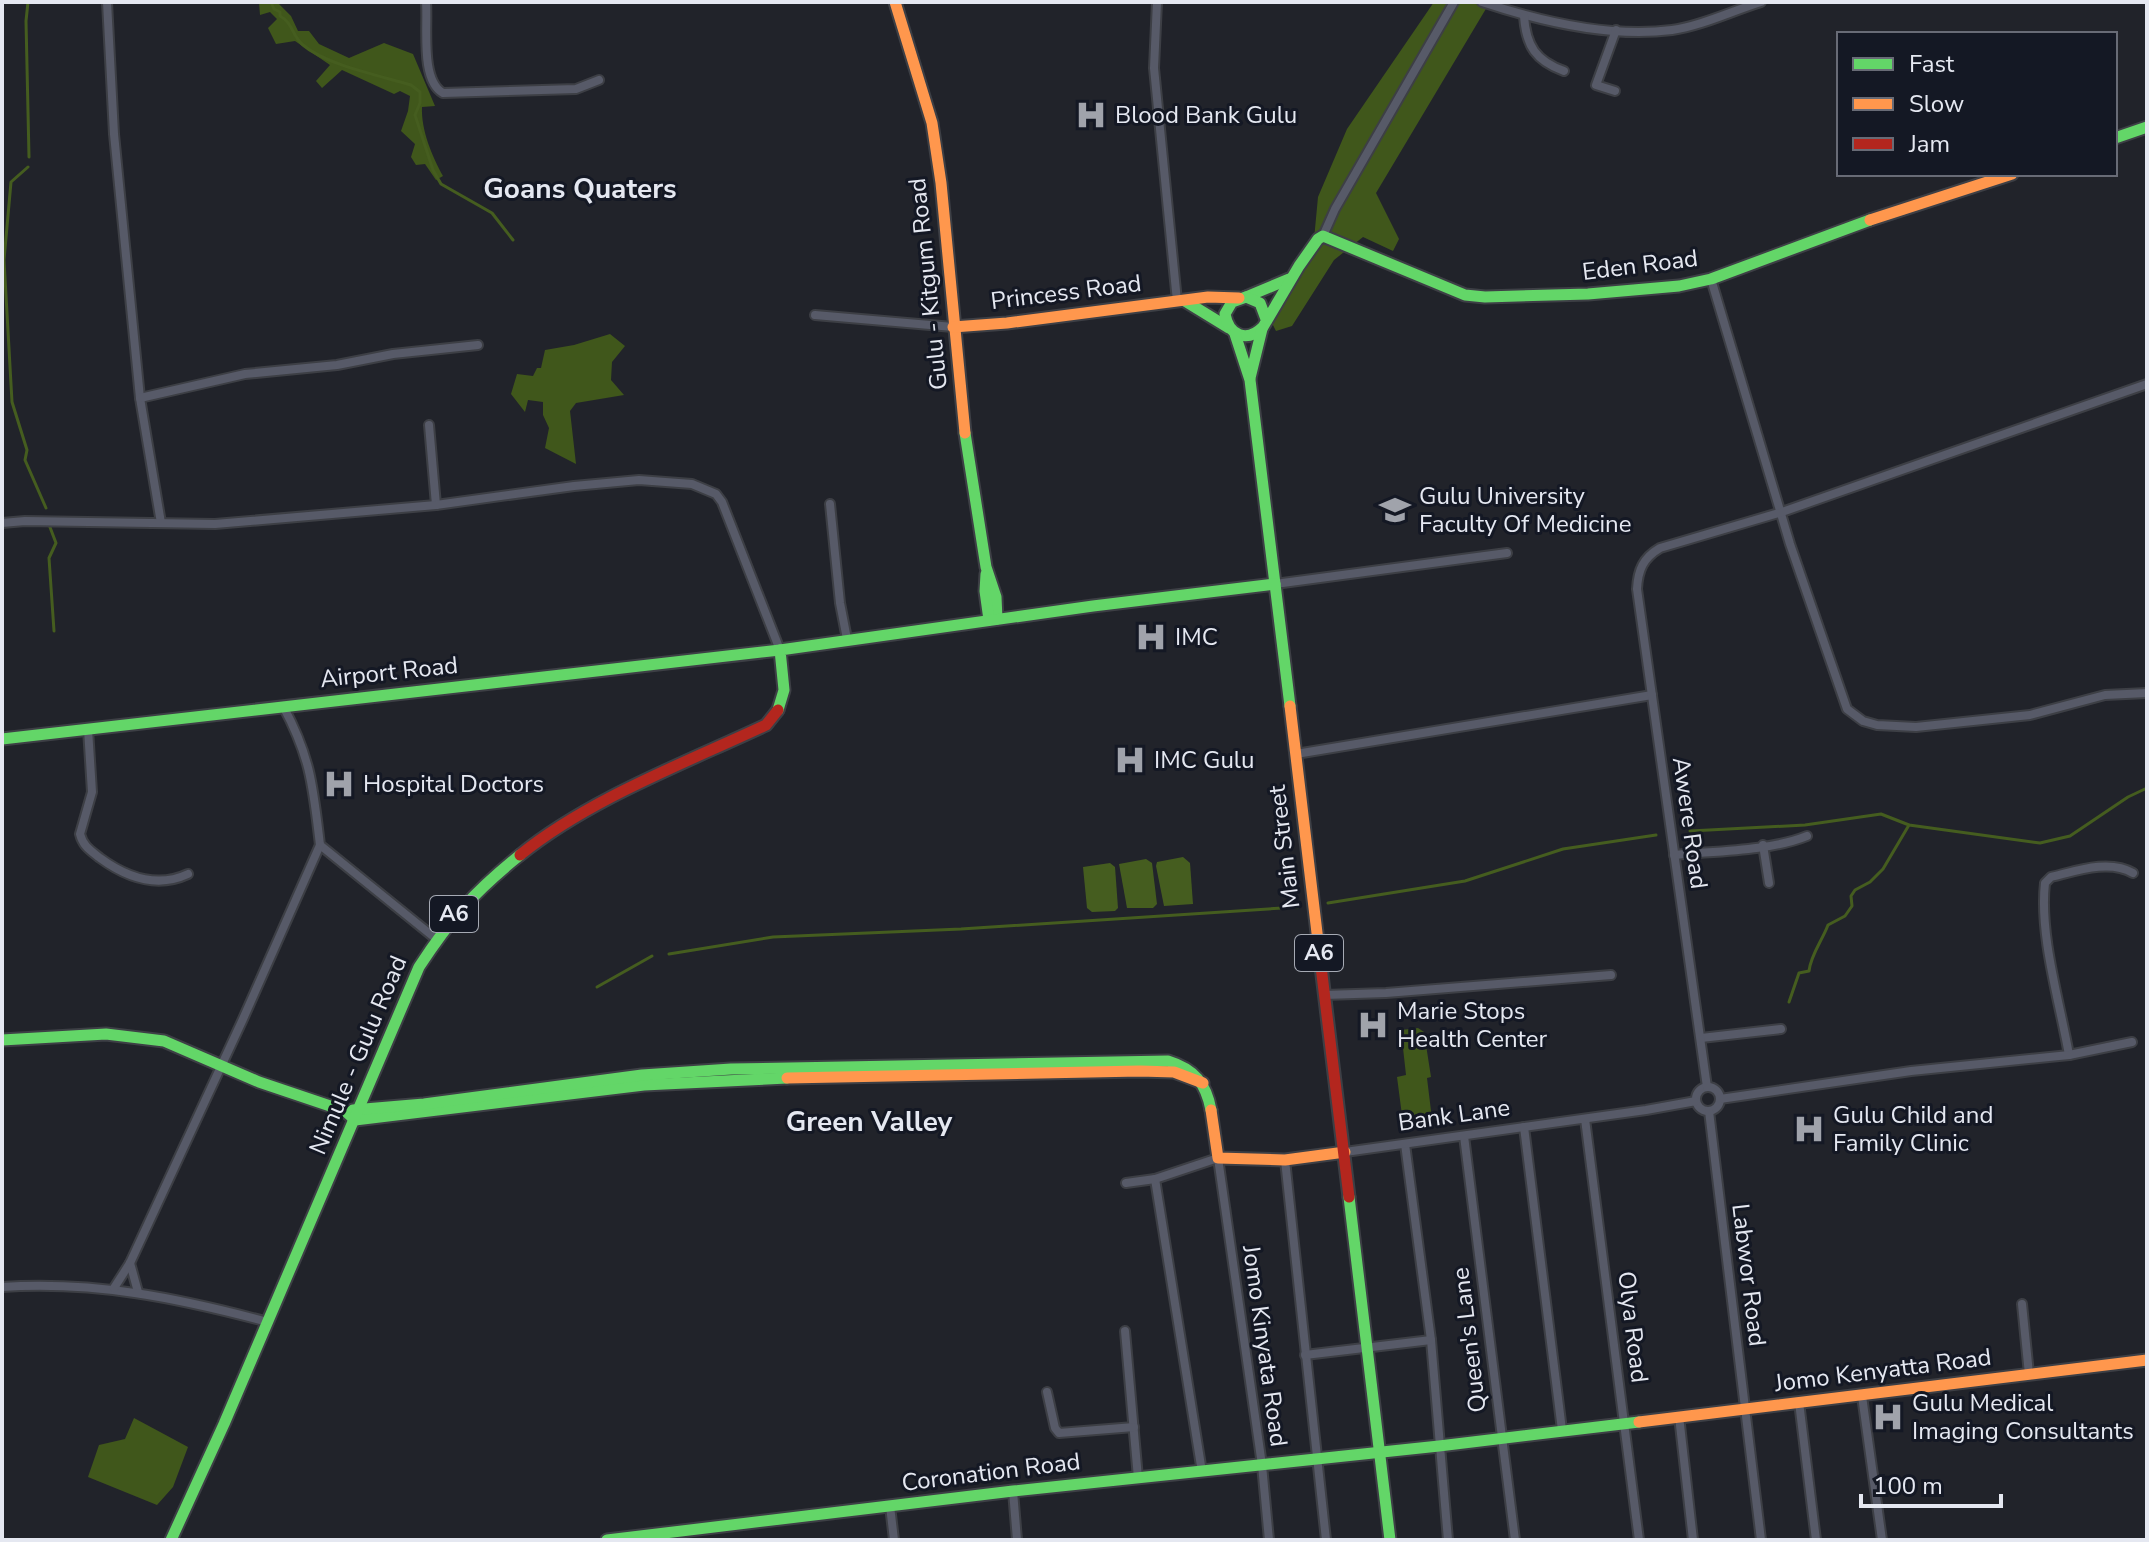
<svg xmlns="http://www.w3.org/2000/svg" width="2149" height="1542" font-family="'Nunito Sans',sans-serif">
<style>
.forest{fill:#40571b}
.water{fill:#455d1f}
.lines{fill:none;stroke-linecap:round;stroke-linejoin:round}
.stream{stroke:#455d1f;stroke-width:3}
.street-casing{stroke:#3d3f45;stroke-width:12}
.fast-casing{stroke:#3d3f45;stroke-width:15}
.slow-casing{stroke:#3d3f45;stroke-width:15}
.jam-casing{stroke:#3d3f45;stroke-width:15}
.street{stroke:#575a68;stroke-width:8}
.fast{stroke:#63d668;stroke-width:11}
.slow{stroke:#ff974d;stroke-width:11}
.jam{stroke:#b3261e;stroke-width:11}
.labels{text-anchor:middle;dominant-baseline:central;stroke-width:6;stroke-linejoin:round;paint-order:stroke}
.shield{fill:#141824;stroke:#a6aab4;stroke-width:2}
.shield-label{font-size:22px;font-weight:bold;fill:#e5e8f1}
.poi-label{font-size:24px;fill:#e5e8f1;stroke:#141824;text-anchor:start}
.street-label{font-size:24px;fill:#e5e8f1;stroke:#141824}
.quarter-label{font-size:28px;font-weight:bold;fill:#e5e8f1;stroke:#141824}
</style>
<rect width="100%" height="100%" fill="#21232a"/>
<g class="forest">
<path d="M259,2H277L291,16L298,31H309L319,44L349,58L384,43L413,54L435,106L422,107C421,130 432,156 443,176L436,180L425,164L416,165L411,157L415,144L401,131L408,111L410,96L400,91L394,94L342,70L322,88L316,81L330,65L295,41L276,44L268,28L277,19L270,12L260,15Z"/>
<polygon points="1434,2 1490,2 1376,193 1399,239 1393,251 1363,237 1334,260 1292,326 1276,331 1271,321 1313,250 1318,197 1347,129"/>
<polygon points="610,334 625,346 612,362 611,380 624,395 576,403 570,411 576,464 545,448 549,428 543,415 543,402 528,400 525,412 511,394 517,374 533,376 537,368 541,368 545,350 574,345"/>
<polygon points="1418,1028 1424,1032 1431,1077 1427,1078 1432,1119 1403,1123 1397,1077 1406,1075 1401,1030"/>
<polygon points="134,1418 188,1447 173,1487 157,1505 88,1477 99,1445 125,1439"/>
</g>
<g class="water">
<polygon points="1183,857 1190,863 1193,904 1164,906 1156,866 1157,862"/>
<polygon points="1146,859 1152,863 1157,904 1153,908 1127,908 1119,864"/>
<polygon points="1110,863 1115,867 1118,908 1115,911 1092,912 1087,908 1083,867"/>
</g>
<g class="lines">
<g class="stream">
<polyline points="28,2 26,21 29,157"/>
<path d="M271,2L274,9L280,12V16C293,23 292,36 303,45C326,65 381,76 411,85L420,92V103L415,115L433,170L441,184L492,213L513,240"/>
<polyline points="28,167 11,182 4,260 12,402 27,450 25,460 46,508"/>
<polyline points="48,522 56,543 49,558 54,631"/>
<polyline points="1690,831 1805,825 1881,814 1909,825 2040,843 2070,836 2128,797 2147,788"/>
<polyline points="1328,903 1465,881 1563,849 1656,835"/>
<polyline points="669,954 773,937 961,929 1298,907"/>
<polyline points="597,987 652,956"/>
<path d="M1789,1002L1799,973L1809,971C1811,954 1822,941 1828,925L1845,916L1852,906L1851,896L1855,890L1870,882L1883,869L1909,825"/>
</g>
<defs>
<g id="street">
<polyline points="107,2 114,134 140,398 161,523"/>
<path d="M426,2C428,27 420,80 443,93L576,89L599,80"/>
<polyline points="1157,2 1154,68 1177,301"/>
<path d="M1482,2C1539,21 1612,38 1672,30C1701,26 1732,11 1761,2"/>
<path d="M1524,16C1526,46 1536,61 1564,71"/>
<polyline points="1615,91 1596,85 1616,30"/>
<polyline points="1323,236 1335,209 1454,2"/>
<polyline points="1711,279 1790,544 1847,709 1863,721 1877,725 1916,727 2030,715 2105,695 2147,693"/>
<polyline points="815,315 953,327"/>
<polyline points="140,398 245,374 337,365 393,354 478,345"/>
<polyline points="429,425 436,505"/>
<polyline points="830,504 840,603 847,639"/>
<polyline points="2,523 25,521 215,524 436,505 574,486 639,480 692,484 716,494 722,502 780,650"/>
<polyline points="1275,584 1507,553"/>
<path d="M283,706C311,758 313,787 320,845L435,938"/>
<path d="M88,729L92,792L80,834C83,846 90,850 100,858C126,877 156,889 188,874"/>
<polyline points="1296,754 1652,695"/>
<polyline points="1763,845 1769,883"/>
<path d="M1674,855C1715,851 1770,851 1807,836"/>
<polyline points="1324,995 1386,993 1611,975"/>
<polyline points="1701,1038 1781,1029"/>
<path d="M2069,1055C2060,1003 2039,935 2045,883L2051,877C2076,871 2109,859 2133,873"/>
<circle cx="1708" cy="1099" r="12"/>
<path d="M1707,1087L1637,589C1638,570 1643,558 1660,548L1782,512L2147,384"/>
<polyline points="1720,1099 1911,1071 2069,1055 2132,1042"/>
<polyline points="1709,1111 1761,1540"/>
<polyline points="1585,1119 1639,1540"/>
<polyline points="1524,1127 1562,1430"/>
<polyline points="1464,1136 1515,1540"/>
<polyline points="1405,1144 1431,1340 1448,1540"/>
<polyline points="1345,1152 1646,1110 1696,1101"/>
<polyline points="1285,1160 1326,1540"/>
<polyline points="1155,1179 1202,1472"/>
<polyline points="1126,1183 1155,1179 1218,1158 1262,1465 1269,1540"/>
<polyline points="130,1263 138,1292"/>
<path d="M2,1287C96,1281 178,1298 268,1322"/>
<polyline points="114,1288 130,1263 243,1019 320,845"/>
<polyline points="2022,1304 2029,1374"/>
<polyline points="1125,1331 1138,1478"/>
<polyline points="1305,1355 1431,1340"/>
<polyline points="1047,1392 1055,1428 1059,1433 1134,1427"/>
<polyline points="1862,1396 1882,1540"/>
<polyline points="1799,1402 1816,1540"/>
<polyline points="1679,1416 1693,1540"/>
<polyline points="1013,1491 1017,1540"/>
<polyline points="890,1506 894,1540"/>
</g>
<g id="fast">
<polyline points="2115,138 2147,127"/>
<polyline points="1246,297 1289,279"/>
<polyline points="1185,301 1229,328"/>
<path d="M1266,319L1260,303L1246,297L1232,302L1225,314C1229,336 1247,343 1263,327L1299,266L1318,239L1323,236L1465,295L1485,297L1588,294L1679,286L1711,279L1870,220"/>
<polyline points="1235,334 1250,380 1275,584"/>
<polyline points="1250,378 1262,329"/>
<polyline points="965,433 986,567 996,597 997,619"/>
<polyline points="986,574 985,591 989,620"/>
<polyline points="778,710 784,690 780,650 1093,606 1275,584 1290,706"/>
<polyline points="2,739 780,650"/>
<polyline points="2,1040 106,1034 164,1041 259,1082 345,1111 355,1120 644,1085 787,1078"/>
<path d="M353,1110L424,1104L642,1075L731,1069L1168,1061C1194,1069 1206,1083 1211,1110"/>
<polyline points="1349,1197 1390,1540"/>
<path d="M171,1540L224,1424L419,967C451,918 474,892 520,855"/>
<polyline points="607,1540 1013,1491 1439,1446 1639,1422"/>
</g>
<g id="slow">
<polyline points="895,2 932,123 941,183 965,433"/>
<polyline points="1870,220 2012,174"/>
<polyline points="953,327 1007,323 1208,297 1239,298"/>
<polyline points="1290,706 1320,958"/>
<polyline points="787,1078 1140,1071 1174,1072 1203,1083"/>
<polyline points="1211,1110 1218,1158 1285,1160 1345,1152"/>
<polyline points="1639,1422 2147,1360"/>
</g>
<g id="jam">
<path d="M520,855C589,799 685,763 766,725L778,710"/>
<polyline points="1320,958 1349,1197"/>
</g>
</defs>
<use href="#street" class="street-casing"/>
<use href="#fast" class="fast-casing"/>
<use href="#slow" class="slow-casing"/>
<use href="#jam" class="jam-casing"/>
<use href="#street" class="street"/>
<use href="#fast" class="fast"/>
<use href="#slow" class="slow"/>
<use href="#jam" class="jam"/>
</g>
<defs>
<symbol id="hospital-bare" viewBox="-9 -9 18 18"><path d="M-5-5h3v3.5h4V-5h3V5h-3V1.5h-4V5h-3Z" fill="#a0a3ab" stroke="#141824" stroke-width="2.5" paint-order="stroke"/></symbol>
<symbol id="university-bare" viewBox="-9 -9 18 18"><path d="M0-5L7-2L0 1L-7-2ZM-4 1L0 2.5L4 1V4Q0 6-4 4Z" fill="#a0a3ab" stroke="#141824" stroke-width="2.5" paint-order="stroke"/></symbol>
</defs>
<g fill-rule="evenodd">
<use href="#hospital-bare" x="1069" y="93" width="44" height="44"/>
<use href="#university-bare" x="1373" y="488" width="44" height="44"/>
<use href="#hospital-bare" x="1129" y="615" width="44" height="44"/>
<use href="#hospital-bare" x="1108" y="738" width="44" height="44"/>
<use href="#hospital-bare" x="317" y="762" width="44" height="44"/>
<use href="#hospital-bare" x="1351" y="1003" width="44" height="44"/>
<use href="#hospital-bare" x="1787" y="1107" width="44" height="44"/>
<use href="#hospital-bare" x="1866" y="1395" width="44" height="44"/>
</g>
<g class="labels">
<g class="shield">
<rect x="430" y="896" width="48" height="36" rx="6"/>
<rect x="1295" y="935" width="48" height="36" rx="6"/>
</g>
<g class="shield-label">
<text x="454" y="914">A6</text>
<text x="1319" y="953">A6</text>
</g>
<g class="poi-label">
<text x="1115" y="115">Blood Bank Gulu</text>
<text x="1419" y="496">Gulu University<tspan x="1419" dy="28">Faculty Of Medicine</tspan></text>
<text x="1175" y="637">IMC</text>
<text x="1154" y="760">IMC Gulu</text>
<text x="363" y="784">Hospital Doctors</text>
<text x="1397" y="1011">Marie Stops<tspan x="1397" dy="28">Health Center</tspan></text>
<text x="1833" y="1115">Gulu Child and<tspan x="1833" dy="28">Family Clinic</tspan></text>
<text x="1912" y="1403">Gulu Medical<tspan x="1912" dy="28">Imaging Consultants</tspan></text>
</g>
<g class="street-label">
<text transform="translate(1640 265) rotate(-7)">Eden Road</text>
<text transform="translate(928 284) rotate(-96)">Gulu - Kitgum Road</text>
<text transform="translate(1066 292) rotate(-7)">Princess Road</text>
<text transform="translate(389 672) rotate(-6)">Airport Road</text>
<text transform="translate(1690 823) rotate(82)">Awere Road</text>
<text transform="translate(1284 847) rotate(-97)">Main Street</text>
<text transform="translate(358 1055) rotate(-67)">Nimule - Gulu Road</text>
<text transform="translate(1454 1115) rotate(-8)">Bank Lane</text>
<text transform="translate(1749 1275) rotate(83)">Labwor Road</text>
<text transform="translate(1633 1327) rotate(83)">Olya Road</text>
<text transform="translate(1469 1340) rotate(-97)">Queen's Lane</text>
<text transform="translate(1265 1346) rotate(82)">Jomo Kinyata Road</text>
<text transform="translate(1883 1370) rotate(-7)">Jomo Kenyatta Road</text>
<text transform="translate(991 1472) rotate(-7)">Coronation Road</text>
</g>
<g class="quarter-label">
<text x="580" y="189">Goans Quaters</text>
<text x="869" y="1122">Green Valley</text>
</g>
</g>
<rect width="2149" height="1542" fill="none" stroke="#e5e8f1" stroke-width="8"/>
<rect x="1837" y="32" width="280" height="144" fill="#141824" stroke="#686b76" stroke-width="2"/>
<rect x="1853" y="58" width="40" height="12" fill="#63d668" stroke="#686b76" stroke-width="2"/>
<text x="1909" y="72" font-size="24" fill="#e5e8f1">Fast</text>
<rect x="1853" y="98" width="40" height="12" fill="#ff974d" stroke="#686b76" stroke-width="2"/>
<text x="1909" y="112" font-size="24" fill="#e5e8f1">Slow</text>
<rect x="1853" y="138" width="40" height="12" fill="#b3261e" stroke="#686b76" stroke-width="2"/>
<text x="1909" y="152" font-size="24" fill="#e5e8f1">Jam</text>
<path d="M1861 1494v12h140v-12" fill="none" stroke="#e5e8f1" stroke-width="4"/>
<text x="1873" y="1494" font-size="24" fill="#e5e8f1" stroke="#141824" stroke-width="6" paint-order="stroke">100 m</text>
</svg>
